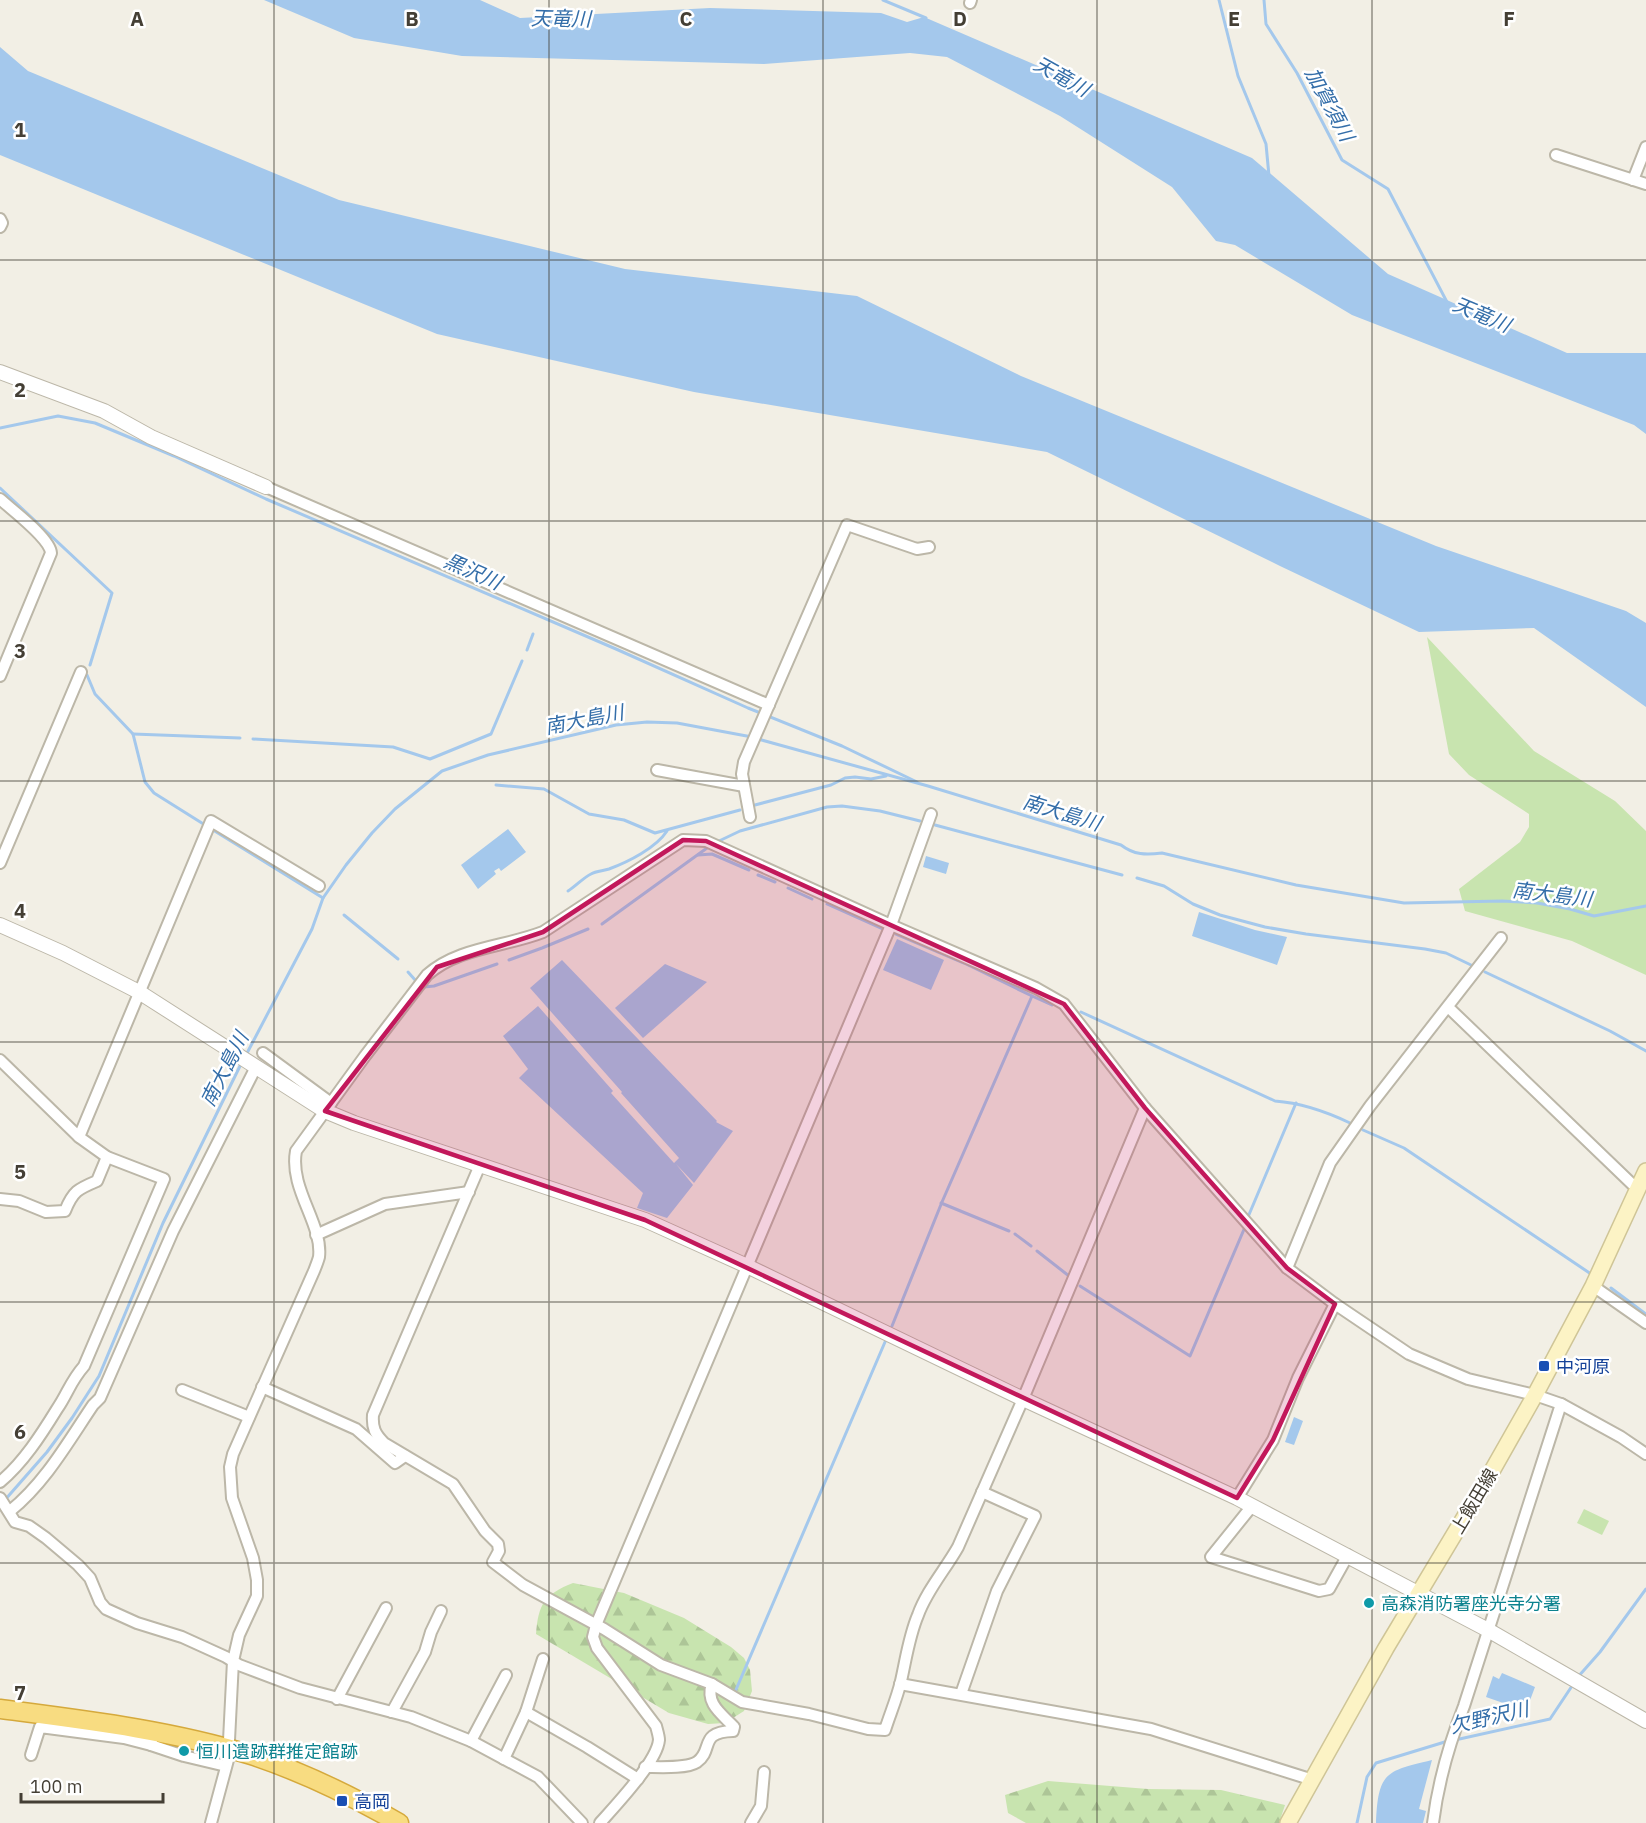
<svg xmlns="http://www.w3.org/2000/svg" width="1646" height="1823" font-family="'IBM Plex Sans','Noto Sans JP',sans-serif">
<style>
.green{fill:#c8e4af}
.forest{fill:url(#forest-firs)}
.water{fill:#a4c8ec}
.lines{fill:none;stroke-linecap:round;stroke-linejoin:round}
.stream{stroke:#a4c8ec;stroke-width:3}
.minor-casing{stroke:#bcb7a8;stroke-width:14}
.tertiary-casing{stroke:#bcb7a8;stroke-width:16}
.secondary-casing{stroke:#cfc597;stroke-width:18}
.trunk-casing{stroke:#d5a93c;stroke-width:21}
.minor{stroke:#fff;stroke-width:10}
.tertiary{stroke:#fff;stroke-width:14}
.secondary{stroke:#fcf3c5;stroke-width:15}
.trunk{stroke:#f8dc81;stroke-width:18}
.marked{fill:#c2185b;fill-opacity:0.2;stroke:#c2185b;stroke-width:4.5;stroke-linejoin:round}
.grid{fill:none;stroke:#443f35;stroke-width:1.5;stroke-opacity:0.55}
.transit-dot{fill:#1a4fb4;stroke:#fff;stroke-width:2}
.culture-dot{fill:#0f9aa8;stroke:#fff;stroke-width:2}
.labels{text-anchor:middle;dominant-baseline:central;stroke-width:5;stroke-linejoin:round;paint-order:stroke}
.transit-label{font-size:18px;fill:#164399;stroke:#fff;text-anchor:start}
.street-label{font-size:18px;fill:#443f35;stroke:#fff}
.culture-label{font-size:18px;fill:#0d838f;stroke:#fff;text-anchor:start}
.water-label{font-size:20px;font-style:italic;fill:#346ea9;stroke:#fff}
.grid-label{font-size:20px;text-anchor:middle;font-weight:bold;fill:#443f35;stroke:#fff;stroke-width:5;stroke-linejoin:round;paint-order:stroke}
</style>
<defs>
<pattern id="forest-firs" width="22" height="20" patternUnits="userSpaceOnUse" patternTransform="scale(1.5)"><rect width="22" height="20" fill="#c8e4af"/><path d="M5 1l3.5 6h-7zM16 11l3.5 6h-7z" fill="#adc597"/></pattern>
</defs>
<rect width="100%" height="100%" fill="#f2efe5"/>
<g class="green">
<polygon points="1427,637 1534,751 1615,801 1646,831 1646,975 1572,941 1465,911 1459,889 1520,842 1529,827 1529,814 1469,775 1449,754"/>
<polygon points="1584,1509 1609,1521 1602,1535 1577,1523"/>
</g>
<g class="forest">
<path d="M573,1583L624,1593L684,1618L731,1647L744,1658L750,1670L752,1691L744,1711L725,1723L708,1724L669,1713L536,1634C538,1604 545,1594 573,1583Z"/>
<polygon points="1048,1781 1148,1789 1221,1790 1285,1805 1279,1823 1026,1823 1008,1813 1005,1795"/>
</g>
<g class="water">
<polygon points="264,0 480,0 520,18 710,8 881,13 907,22 924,17 1252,158 1388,274 1567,353 1646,353 1646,434 1634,425 1352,315 1235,245 1216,241 1172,187 1060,116 947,57 910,53 764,64 462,56 354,38"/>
<polygon points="0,47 28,71 339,200 625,269 857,296 1021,376 1436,546 1626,611 1646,623 1646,707 1534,628 1419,632 1280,566 1047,452 694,392 437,334 0,155"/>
<polygon points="508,829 526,852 501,871 499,868 494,871 496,874 478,889 461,865"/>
<polygon points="926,856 949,863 946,874 923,867"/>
<polygon points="1199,912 1255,930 1287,937 1277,965 1192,936"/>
<polygon points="897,939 944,960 931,990 883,970"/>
<polygon points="562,960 717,1121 716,1122 733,1131 694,1183 676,1164 693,1185 667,1218 637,1208 643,1193 519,1078 528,1069 503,1036 538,1006 613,1091 611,1093 674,1163 679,1158 621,1093 622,1092 530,988"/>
<polygon points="665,964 707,982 643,1038 615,1008"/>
<polygon points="1294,1417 1303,1421 1294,1445 1285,1442"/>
<polygon points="1502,1673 1535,1687 1526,1711 1486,1697 1493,1676 1499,1679"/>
<path d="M1432,1760L1419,1809L1426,1811L1423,1823H1376C1378,1772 1386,1771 1432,1760Z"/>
</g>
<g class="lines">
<g class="stream">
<polyline points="883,0 926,18"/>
<polyline points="1219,0 1238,76 1266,144 1269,176"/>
<polyline points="1264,0 1266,24 1297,73 1342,160 1388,189 1448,304"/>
<polyline points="0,428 58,416 95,423 174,456 266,499 616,649 748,708 842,746 917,782"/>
<polyline points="0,488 112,593 90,665"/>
<polyline points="527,650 533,634"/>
<polyline points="87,675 95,694 133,734 145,782 154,793 205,825"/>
<polyline points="133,734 240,738"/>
<polyline points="253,739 393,747 430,759 491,734 522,661"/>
<path d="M758,739L928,786L1121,845C1134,855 1146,855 1162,853L1296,885L1404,903L1502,901L1537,903L1570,909L1594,916L1646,906"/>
<polyline points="496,785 544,789 589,814 624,820 655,833 740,810"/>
<polyline points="755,805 831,785 845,778 855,777 871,779 886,776"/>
<polyline points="935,825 1122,875"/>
<polyline points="213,830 323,898"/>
<polyline points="719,841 740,831 827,807 842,806 880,811 920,821"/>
<polyline points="698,855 712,854 749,870"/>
<polyline points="758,875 775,882"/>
<polyline points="1137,878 1164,886 1193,904 1220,915 1265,927 1306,934 1425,949 1446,953 1471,965"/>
<polyline points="788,888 812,899"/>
<path d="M568,891C576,886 583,878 591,874C596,871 603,871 609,869C628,862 656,848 667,831"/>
<polyline points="827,904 885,930"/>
<polyline points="344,915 398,959"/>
<polyline points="602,924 707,848"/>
<polyline points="896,934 964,963 1032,996"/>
<polyline points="509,960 542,948 588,929"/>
<polyline points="408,972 416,981"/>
<polyline points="1485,972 1610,1031 1646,1051"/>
<polyline points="424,987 434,986 497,964"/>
<path d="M1081,1012L1275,1101C1302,1103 1325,1111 1350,1123"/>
<polyline points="246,1055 312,929 323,898 346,865 372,833 395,809 442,771 488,755 616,725 647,722 677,723 752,737"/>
<polyline points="1363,1130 1404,1148 1591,1274"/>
<polyline points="941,1203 1009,1231"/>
<polyline points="1248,1217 1296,1103"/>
<polyline points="1015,1234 1031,1246"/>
<polyline points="1037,1251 1069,1276"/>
<polyline points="1080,1286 1190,1356 1245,1227"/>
<polyline points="1611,1288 1646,1314"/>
<polyline points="892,1326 942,1202 1032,996 1052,1005"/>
<polyline points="4,1501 47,1452 72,1418 99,1376 163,1223 241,1064"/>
<polyline points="1577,1678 1600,1652 1646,1589"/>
<polyline points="735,1692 885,1342"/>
<polyline points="1455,1740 1550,1719 1574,1683"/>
<polyline points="1357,1823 1367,1777 1376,1763 1448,1741"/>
</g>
<defs>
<g id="minor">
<polyline points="970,3 971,0"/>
<polyline points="1556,155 1646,184"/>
<polyline points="1633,180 1646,147"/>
<polyline points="0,219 2,223 0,227"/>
<polyline points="266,487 769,705"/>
<path d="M0,499C12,510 50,538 51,553L0,676"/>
<polyline points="657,770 744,786"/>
<polyline points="750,817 742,774 744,762 847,525 917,549 929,547"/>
<polyline points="0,863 81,672"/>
<polyline points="1448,1007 1632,1184"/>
<polyline points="263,1053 331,1103"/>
<polyline points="0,1060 79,1137"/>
<path d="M480,1165L373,1415C372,1428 375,1434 384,1443L453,1484L485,1531L498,1544L499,1551L493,1562L523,1585L604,1629L661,1665L712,1684L742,1702L809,1714L868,1729L885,1730C890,1714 897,1698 901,1681C906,1659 909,1636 918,1615C927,1590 945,1570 958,1547L1023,1399L1145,1108"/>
<path d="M0,1199L19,1201L46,1212L65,1211C73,1191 78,1189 97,1181L107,1157"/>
<polyline points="316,1235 385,1204 469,1192"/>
<polyline points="1287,1268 1330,1163 1370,1106 1501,938"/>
<polyline points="1593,1286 1646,1323"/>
<polyline points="262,1387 356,1429 395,1463 405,1456"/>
<polyline points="182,1390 249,1417"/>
<path d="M0,1482C23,1463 41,1435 57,1409C68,1393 70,1382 84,1366L164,1179L107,1157L79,1137L211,821L319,886"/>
<polyline points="0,1498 15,1522 29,1526 46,1538 78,1565 90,1578 100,1602 106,1609 137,1623 182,1637 226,1657 239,1665 300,1688 411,1717 471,1741 538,1777 582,1823"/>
<polyline points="1237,1498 1273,1440 1298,1378 1335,1304"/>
<polyline points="1252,1506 1211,1557 1319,1591 1329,1589 1348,1555"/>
<path d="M10,1511C45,1483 68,1442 93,1405L100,1398L173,1231L256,1067"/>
<polyline points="900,1684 1151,1729 1313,1780"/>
<polyline points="961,1694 997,1591 1035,1516 982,1492"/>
<polyline points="337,1699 386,1608"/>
<polyline points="392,1712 425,1652 431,1632 441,1611"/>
<polyline points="526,1712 587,1747 638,1779"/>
<polyline points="471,1741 506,1675"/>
<polyline points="151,1745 184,1756 226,1766"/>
<polyline points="31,1755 40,1727 124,1738 151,1745 154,1732"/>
<polyline points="504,1759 526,1712 543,1659"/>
<path d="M645,1767C658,1767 686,1769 697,1762C714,1750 698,1732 733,1731L734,1727C722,1714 705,1704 712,1684"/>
<path d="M211,1823L228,1760L233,1661L239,1635L257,1596V1580L253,1558L232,1498L230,1467L233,1454L248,1420L314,1271C316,1266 318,1261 319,1257C323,1224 289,1189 296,1151L365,1056L427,975C458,947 505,947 543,932L683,840L706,841L891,925L1036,988L1064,1004L1145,1108L1287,1268L1335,1304L1409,1354L1468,1379L1535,1395L1561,1404L1621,1437L1646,1454"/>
<path d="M600,1823C615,1806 657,1762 659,1740C659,1736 657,1730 656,1726L597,1648L593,1637L596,1625L891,925L931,814"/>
<polyline points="751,1823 761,1806 764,1772"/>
<path d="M1433,1823C1438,1783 1449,1744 1464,1706L1561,1404"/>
</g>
<g id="tertiary">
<polyline points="0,372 104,411 151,437 266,487"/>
<polyline points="0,925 63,953 139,992 325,1111 354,1123 645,1220 747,1266 1023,1399 1237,1498 1488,1630 1646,1721"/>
</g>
<polyline id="secondary" points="1288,1823 1386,1648 1488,1478 1535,1395 1593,1286 1646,1171"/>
<path id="trunk" d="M0,1709C84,1720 170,1730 251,1755C303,1772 352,1796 399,1823"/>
</defs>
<use href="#minor" class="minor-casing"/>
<use href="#tertiary" class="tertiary-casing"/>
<use href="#secondary" class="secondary-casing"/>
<use href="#trunk" class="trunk-casing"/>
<use href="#minor" class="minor"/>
<use href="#tertiary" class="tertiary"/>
<use href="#secondary" class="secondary"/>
<use href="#trunk" class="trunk"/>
</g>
<path class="marked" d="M683,840L706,841L1064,1004L1145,1108L1287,1268L1335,1304L1273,1440L1237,1498L645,1220L325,1111L437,967L543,932Z"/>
<path class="grid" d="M274,0V1823M549,0V1823M823,0V1823M1097,0V1823M1372,0V1823M0,260H1646M0,521H1646M0,781H1646M0,1042H1646M0,1302H1646M0,1563H1646"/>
<g class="transit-dot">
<rect x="1538" y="1360" width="12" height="12" rx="3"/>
<rect x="336" y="1795" width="12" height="12" rx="3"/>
</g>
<g class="culture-dot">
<circle cx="1369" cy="1603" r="6"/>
<circle cx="184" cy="1751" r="6"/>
</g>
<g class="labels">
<g class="transit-label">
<text x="1556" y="1366">中河原</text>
<text x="354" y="1801">高岡</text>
</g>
<g class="street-label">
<text transform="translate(1474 1501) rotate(-59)">上飯田線</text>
</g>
<g class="culture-label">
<text x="1381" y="1603">高森消防署座光寺分署</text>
<text x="196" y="1751">恒川遺跡群推定館跡</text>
</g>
<g class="water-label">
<text transform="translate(561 18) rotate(1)">天竜川</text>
<text transform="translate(1062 76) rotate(29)">天竜川</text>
<text transform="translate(1330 104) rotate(62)">加賀須川</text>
<text transform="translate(1482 314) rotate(23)">天竜川</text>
<text transform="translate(473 571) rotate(24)">黒沢川</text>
<text transform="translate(584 719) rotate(-11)">南大島川</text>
<text transform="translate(1062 812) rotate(17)">南大島川</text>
<text transform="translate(1552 894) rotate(7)">南大島川</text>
<text transform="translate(224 1069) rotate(-63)">南大島川</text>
<text transform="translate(1489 1717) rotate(-13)">欠野沢川</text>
</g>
</g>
<g class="grid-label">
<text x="137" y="26">A</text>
<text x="412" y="26">B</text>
<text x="686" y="26">C</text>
<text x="960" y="26">D</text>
<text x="1234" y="26">E</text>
<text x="1509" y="26">F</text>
<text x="20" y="137">1</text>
<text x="20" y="397">2</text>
<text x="20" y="658">3</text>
<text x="20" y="918">4</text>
<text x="20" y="1179">5</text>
<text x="20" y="1439">6</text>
<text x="20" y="1700">7</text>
</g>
<path d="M21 1793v9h142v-9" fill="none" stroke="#443f35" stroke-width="3"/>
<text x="30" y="1793" font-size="18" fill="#443f35" stroke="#ffffff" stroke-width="4.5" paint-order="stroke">100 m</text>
</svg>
